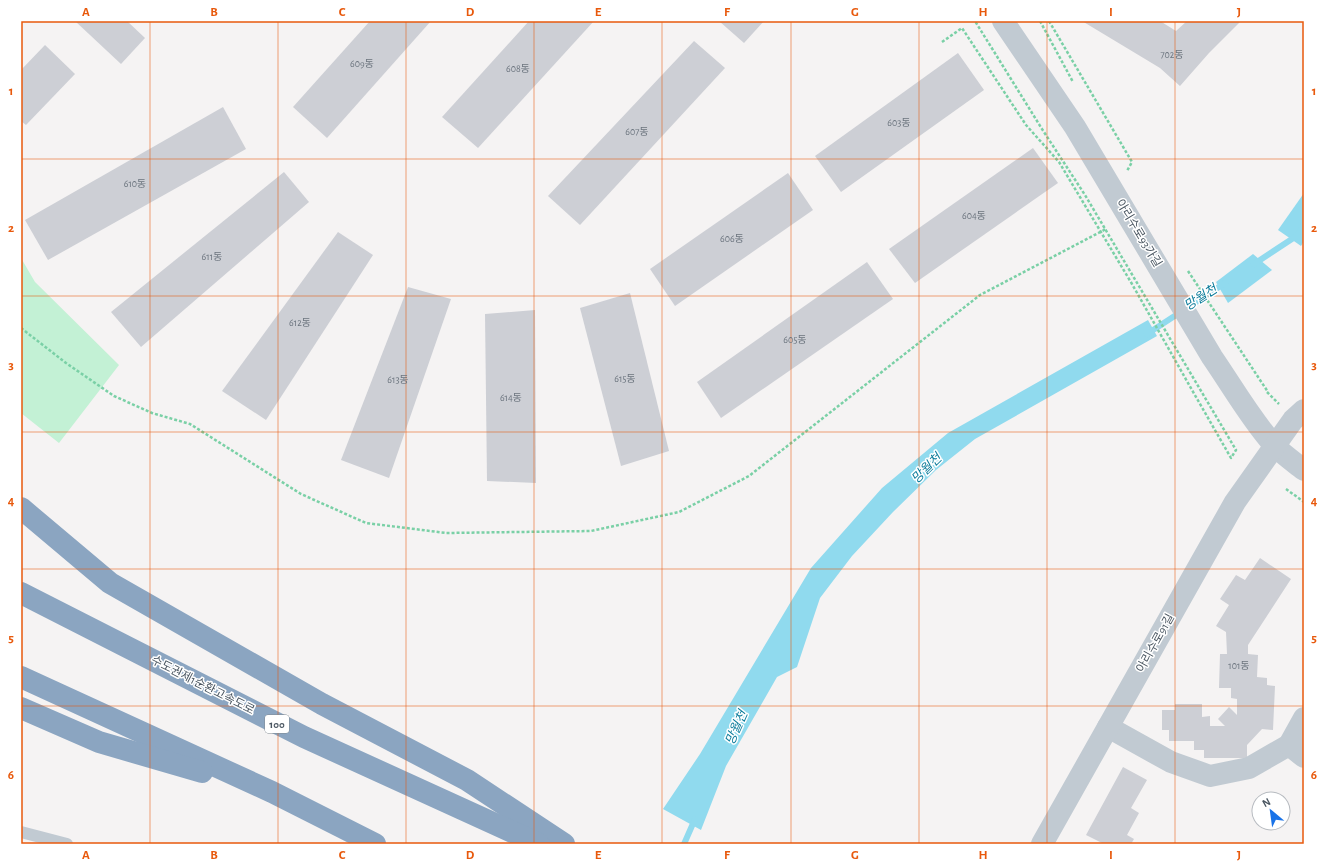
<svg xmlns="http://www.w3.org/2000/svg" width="1325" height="865" font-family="'Alegreya Sans','Noto Sans KR',sans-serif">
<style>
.green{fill:#c3f1d5}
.water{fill:#90daee}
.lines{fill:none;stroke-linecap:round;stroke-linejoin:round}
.stream{stroke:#90daee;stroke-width:6}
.building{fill:#cdcfd5}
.path{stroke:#7ad0a6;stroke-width:2.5;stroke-dasharray:3 2;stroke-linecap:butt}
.service{stroke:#c1cad2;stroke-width:12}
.minor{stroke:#c1cad2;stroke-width:22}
.motorway{stroke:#8ba5c1;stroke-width:22}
.grid{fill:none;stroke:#e8590c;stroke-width:1;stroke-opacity:0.55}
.labels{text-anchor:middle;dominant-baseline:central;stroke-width:3;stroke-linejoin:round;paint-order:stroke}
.number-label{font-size:10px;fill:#6b747e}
.shield{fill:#fff;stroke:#808990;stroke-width:1}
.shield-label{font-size:11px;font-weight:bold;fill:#4a5661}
.street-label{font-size:12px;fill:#4a5661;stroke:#fff}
.water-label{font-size:13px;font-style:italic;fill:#0c7c9b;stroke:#fff}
.neatline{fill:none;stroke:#e8590c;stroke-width:1.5}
.grid-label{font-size:13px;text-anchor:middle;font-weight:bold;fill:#e8590c}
</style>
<rect width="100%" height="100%" fill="#f5f3f3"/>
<polygon class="green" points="21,258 35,282 119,365 59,443 21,413"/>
<g class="water">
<polygon points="1304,193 1304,241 1301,246 1278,230"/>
<polygon points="1253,254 1272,270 1228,303 1216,282"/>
<polygon points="1148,320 1157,336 975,439 936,470 893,512 852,556 820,598 797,667 777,677 726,766 701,830 663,809 700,754 811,568 882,488 948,433"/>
</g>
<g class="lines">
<g class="stream">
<polyline points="1254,264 1298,235 1304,224"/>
<polyline points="1147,334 1225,283"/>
<polyline points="684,844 695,819"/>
</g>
</g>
<g class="building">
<polygon points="75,21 127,21 145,38 121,64"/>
<polygon points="370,21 431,21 327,138 293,107"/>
<polygon points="529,21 594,21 478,148 442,117"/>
<polygon points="719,21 764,21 744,43"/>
<polygon points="1082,21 1160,21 1176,31 1187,21 1241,21 1209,53 1180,86 1160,68"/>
<polygon points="694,41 725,68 580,225 548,196"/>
<polygon points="45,45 75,74 26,125 21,121 21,70"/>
<polygon points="958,53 984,90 841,192 815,156"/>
<polygon points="223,107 246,149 48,260 25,220"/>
<polygon points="1033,148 1058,183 915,283 889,249"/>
<polygon points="284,172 309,202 141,347 111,312"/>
<polygon points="788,173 813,210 675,306 650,269"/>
<polygon points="338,232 373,255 266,420 222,391"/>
<polygon points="867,262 893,299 721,418 697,382"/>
<polygon points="408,287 451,299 389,478 341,460"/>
<polygon points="630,293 669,451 621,466 580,308"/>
<polygon points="535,310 536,483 487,481 485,314"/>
<polygon points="1260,558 1291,579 1248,645 1248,654 1258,655 1257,677 1267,678 1267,685 1275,686 1273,730 1262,729 1247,745 1247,758 1204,758 1204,750 1194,750 1194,741 1169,741 1169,730 1162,730 1162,710 1175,710 1175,704 1202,704 1202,717 1210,716 1210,726 1225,726 1218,719 1229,707 1237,715 1237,699 1231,698 1231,688 1219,688 1220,654 1227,654 1226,632 1216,626 1229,605 1220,599 1236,575 1245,580"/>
<polygon points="1123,767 1147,780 1131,808 1139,813 1127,835 1134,839 1131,844 1104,844 1086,835"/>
</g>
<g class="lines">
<g class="path">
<polyline points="1040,21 1073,82"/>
<polyline points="1049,21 1132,162 1127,171"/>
<polyline points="942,42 962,28 1026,125 1059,162 1132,284 1192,390 1231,458 1236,450 1085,195 1042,129 975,21"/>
<polyline points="1188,271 1268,392"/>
<polyline points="21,328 66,363 114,396 152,413 190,424 301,494 366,523 446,533 591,531 679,512 749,476 980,295 1106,229"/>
<polyline points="1267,392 1279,404"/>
<polyline points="1286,489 1304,502"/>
</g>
<polyline class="service" points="21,832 67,844"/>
<g class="minor">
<path d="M1003,21L1075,127L1212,357C1232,386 1250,418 1273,444C1282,454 1294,462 1304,470"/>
<polyline points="1108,727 1171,762 1210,776 1249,768 1289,745 1304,718"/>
<polyline points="1289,745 1304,757"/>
<polyline points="1042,844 1235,502 1293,420 1304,410"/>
</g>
<g class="motorway">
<polyline points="21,508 110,583 322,704 467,780 564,844"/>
<polyline points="21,593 304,737 539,844"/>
<polyline points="21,677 272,792 375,844"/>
<polyline points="21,708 99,742 202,772"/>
</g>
</g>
<path class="grid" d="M150,21V844M278,21V844M406,21V844M534,21V844M662,21V844M791,21V844M919,21V844M1047,21V844M1175,21V844M21,159H1304M21,296H1304M21,432H1304M21,569H1304M21,706H1304"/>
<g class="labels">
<g class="number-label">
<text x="1172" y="55">702동</text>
<text x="362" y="64">609동</text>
<text x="518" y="69">608동</text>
<text x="899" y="123">603동</text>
<text x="637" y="132">607동</text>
<text x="135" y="184">610동</text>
<text x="974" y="216">604동</text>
<text x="732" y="239">606동</text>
<text x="212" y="257">611동</text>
<text x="300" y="323">612동</text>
<text x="795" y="340">605동</text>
<text x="625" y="379">615동</text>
<text x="398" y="380">613동</text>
<text x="511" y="398">614동</text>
<text x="1239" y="666">101동</text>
</g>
<rect class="shield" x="265" y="715" width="24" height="18" rx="3"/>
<g class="shield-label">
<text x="277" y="724">100</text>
</g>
<g class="street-label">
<text transform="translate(1139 233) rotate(59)">아리수로93가길</text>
<text transform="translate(1155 643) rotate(-61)">아리수로91길</text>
<text transform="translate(203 685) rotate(27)">수도권제1순환고속도로</text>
</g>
<g class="water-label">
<text transform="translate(1201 298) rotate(-33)">망월천</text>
<text transform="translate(927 469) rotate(-44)">망월천</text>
<text transform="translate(737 728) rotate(-66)">망월천</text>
</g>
</g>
<rect width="1325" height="865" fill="none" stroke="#ffffff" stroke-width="44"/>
<g transform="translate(1271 811) rotate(331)"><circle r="19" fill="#ffffff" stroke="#b7bbc0"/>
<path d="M0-3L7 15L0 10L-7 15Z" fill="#1a73e8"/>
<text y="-6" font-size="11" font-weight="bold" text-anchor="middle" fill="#4a5661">N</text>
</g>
<rect x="22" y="22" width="1281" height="821" class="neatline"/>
<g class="grid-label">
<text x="86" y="16">A</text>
<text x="214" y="16">B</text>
<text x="342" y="16">C</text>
<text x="470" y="16">D</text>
<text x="598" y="16">E</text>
<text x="727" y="16">F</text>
<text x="855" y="16">G</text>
<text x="983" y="16">H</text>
<text x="1111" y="16">I</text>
<text x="1239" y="16">J</text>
<text x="11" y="95">1</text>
<text x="1314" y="95">1</text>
<text x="11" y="232">2</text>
<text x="1314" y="232">2</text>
<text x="11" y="369">3</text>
<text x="1314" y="369">3</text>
<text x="11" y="505">4</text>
<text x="1314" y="505">4</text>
<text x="11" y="642">5</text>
<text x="1314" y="642">5</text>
<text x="11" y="779">6</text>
<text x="1314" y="779">6</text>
<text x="86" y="859">A</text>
<text x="214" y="859">B</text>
<text x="342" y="859">C</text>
<text x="470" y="859">D</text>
<text x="598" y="859">E</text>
<text x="727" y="859">F</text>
<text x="855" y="859">G</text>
<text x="983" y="859">H</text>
<text x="1111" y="859">I</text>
<text x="1239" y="859">J</text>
</g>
</svg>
